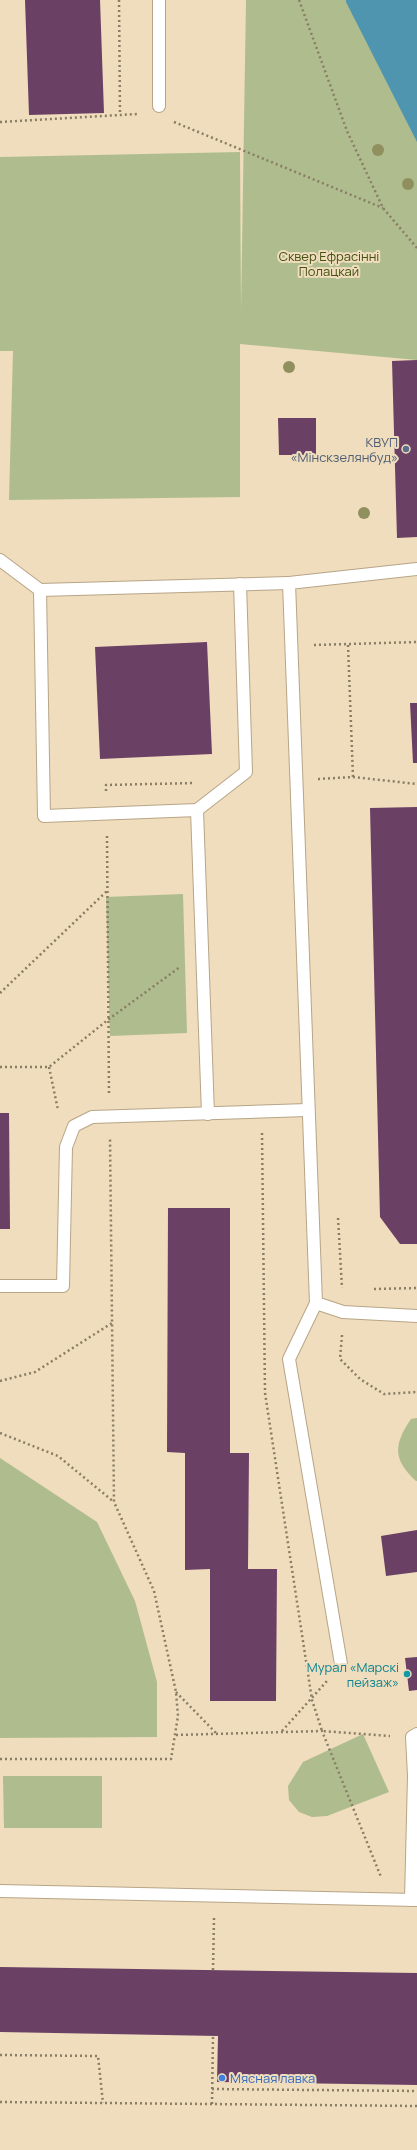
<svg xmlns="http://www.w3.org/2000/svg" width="417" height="2150" font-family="Manrope,sans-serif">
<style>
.green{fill:#afbc8e}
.water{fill:#5095af}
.building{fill:#6b4065}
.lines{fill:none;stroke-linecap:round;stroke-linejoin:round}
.service-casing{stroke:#b7a587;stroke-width:14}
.path{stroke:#897d66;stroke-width:2.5;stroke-dasharray:2 3;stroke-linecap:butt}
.service{stroke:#fff;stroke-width:12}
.tree{fill:#908f5e}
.service-dot{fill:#5c6f8a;stroke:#efddbd;stroke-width:1.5}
.culture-dot{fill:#0f9aa8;stroke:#efddbd;stroke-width:1.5}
.shop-dot{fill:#3f7fe0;stroke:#efddbd;stroke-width:1.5}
.labels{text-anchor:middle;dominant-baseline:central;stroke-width:4;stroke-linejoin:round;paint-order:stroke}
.park-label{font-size:13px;fill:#435010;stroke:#efddbd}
.service-label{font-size:13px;fill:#4e5e75;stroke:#efddbd;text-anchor:end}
.culture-label{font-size:13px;fill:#0d838f;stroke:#efddbd;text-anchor:end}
.shop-label{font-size:13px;fill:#366cbe;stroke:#efddbd;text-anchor:start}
</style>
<rect width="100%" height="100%" fill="#efddbd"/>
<g class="green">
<polygon points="246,0 417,0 417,360 240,344 240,497 9,500 13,351 0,351 0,157 240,152 241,311"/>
<polygon points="183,894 187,1033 110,1036 106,897"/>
<path d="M417,1418V1481H416C392,1459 394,1444 411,1419Z"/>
<polygon points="0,1458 97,1522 135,1601 157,1682 157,1737 0,1738"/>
<polygon points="363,1734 389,1792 327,1816 312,1817 299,1812 289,1800 288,1786 303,1762"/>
<polygon points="3,1776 102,1776 102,1828 4,1828"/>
</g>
<polygon class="water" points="346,0 417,0 417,142 346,2"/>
<g class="building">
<polygon points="25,0 100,0 104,113 29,115"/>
<polygon points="417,360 417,537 397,538 392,361"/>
<polygon points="278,418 316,418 316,455 279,455"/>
<polygon points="207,642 212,754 100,759 95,647"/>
<polygon points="410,703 417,703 417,763 413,763"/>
<polygon points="417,807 417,1244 400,1244 380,1217 370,808"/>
<polygon points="0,1113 9,1113 10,1229 0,1229"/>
<polygon points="168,1208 230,1208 230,1453 249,1453 248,1569 277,1569 276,1701 210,1701 210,1569 185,1570 185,1453 167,1452"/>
<polygon points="417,1530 417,1572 386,1576 381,1536"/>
<polygon points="417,1657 417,1690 409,1691 405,1658"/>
<polygon points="0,1967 417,1973 417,2085 217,2082 218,2036 0,2032"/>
</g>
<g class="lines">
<defs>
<g id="service">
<polyline points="159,0 159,106"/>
<polyline points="0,560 40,590 289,583"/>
<polyline points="417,569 289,583 316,1303 343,1312 417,1316"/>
<polyline points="40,590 44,816 197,810 246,772 240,584"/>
<polyline points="197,810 208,1114"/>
<polyline points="0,1286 63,1286 66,1147 74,1126 92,1117 307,1110"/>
<polyline points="316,1303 289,1359 341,1664"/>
<polyline points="0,1891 417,1900"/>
<polyline points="411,1900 414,1776 412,1737 417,1734"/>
</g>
</defs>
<use href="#service" class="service-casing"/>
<g class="path">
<polyline points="119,0 120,114"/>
<polyline points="299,0 347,131 383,208 417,248"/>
<polyline points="0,122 137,114"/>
<polyline points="174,122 383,208"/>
<polyline points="314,645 417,642"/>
<polyline points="348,645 353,777"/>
<polyline points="318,779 353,777 417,784"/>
<polyline points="106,791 106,785 195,783"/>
<polyline points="107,836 109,1095"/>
<polyline points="0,993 107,891"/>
<polyline points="0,1067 49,1067 109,1019 180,967"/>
<polyline points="49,1067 58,1110"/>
<polyline points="262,1133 265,1393 312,1700 322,1731 390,1736"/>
<polyline points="338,1218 342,1288"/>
<polyline points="374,1289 417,1288"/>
<polyline points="342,1335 340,1359 360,1379 384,1394 417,1392"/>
<polyline points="0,1381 35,1372 112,1323"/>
<polyline points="0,1433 58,1456 114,1502"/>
<polyline points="176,1692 216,1733"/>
<polyline points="282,1731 327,1681"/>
<polyline points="176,1735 322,1731 381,1877"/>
<polyline points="0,1759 171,1759 178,1716 176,1692 154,1591 114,1502 110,1138"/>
<polyline points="213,1970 214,1918"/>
<polyline points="0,2055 98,2056 103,2103"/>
<polyline points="212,2089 417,2091"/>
<polyline points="0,2102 417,2106"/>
<polyline points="212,2104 213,2036"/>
</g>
<use href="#service" class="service"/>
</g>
<g class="tree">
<circle cx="378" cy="150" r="6"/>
<circle cx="408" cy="184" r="6"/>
<circle cx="289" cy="367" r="6"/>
<circle cx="364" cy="513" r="6"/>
</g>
<circle class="service-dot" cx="406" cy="449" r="4"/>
<circle class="culture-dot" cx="407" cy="1674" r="4"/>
<circle class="shop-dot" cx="222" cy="2078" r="4"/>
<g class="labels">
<g class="park-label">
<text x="329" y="256">Сквер Ефрасінні<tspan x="329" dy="15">Полацкай</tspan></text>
</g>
<g class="service-label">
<text x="398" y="442">КВУП<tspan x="398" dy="15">«Мінскзелянбуд»</tspan></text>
</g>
<g class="culture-label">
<text x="399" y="1667">Мурал «Марскі<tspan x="399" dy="15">пейзаж»</tspan></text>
</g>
<g class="shop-label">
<text x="230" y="2078">Мясная лавка</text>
</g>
</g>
</svg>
